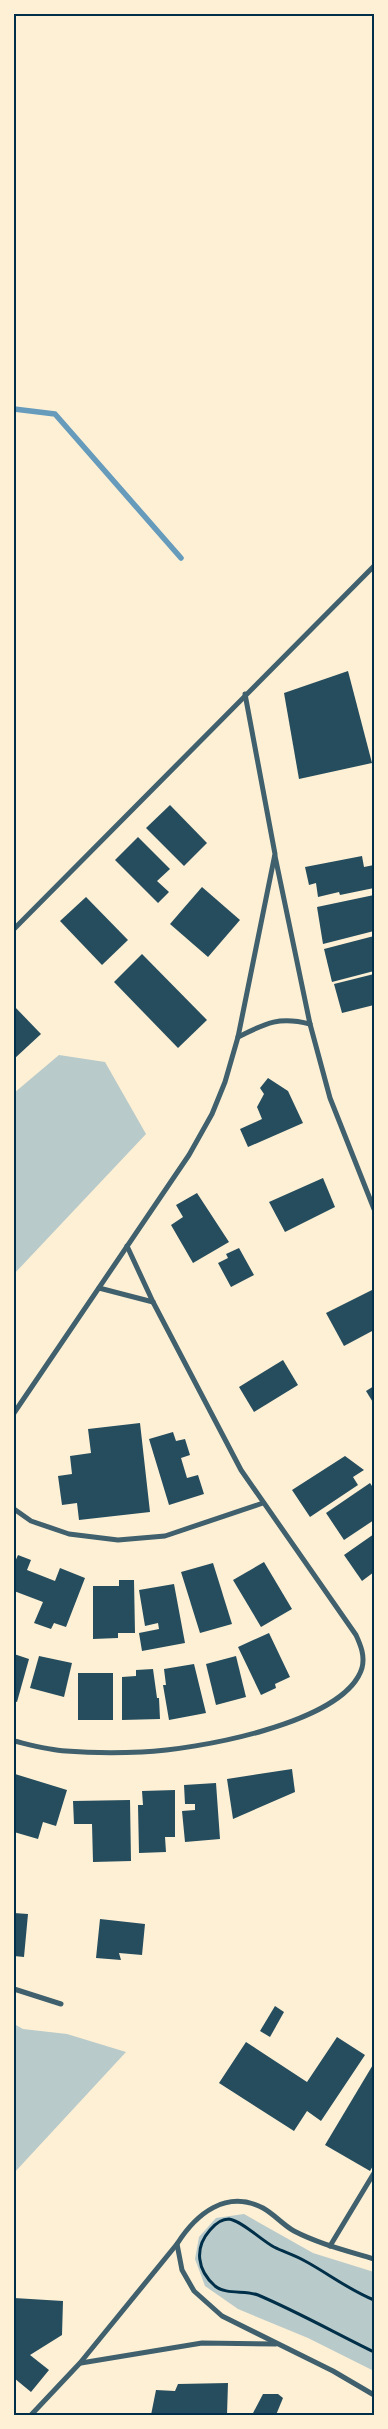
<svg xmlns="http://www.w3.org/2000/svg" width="388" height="2429" font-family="Lato,sans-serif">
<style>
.green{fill:#b9caca}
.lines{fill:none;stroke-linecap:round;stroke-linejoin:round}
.stream{stroke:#669bbc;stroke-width:5.5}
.building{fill:#264d5e}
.path{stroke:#003049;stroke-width:3}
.minor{stroke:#3f606c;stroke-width:5}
.neatline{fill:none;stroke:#003049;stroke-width:2}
</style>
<rect width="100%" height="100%" fill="#fdf0d5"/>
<g class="green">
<polygon points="59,1055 105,1062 146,1134 14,1274 14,1093"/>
<polygon points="14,2024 23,2029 67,2034 126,2052 14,2173"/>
<polygon points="244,2214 313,2253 374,2272 374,2371 308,2338 238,2309 205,2286 195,2259 199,2237 216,2218"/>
</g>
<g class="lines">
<polyline class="stream" points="14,409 55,414 181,558"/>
</g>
<g class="building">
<polygon points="348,671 372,763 299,779 284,693"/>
<polygon points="170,805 207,843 184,866 146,828"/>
<polygon points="138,837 170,869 157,881 169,892 158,903 115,860"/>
<polygon points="362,856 364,867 374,865 374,888 340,895 339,892 318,897 316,883 309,885 305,867"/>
<polygon points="202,887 240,920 208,957 170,924"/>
<polygon points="374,895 374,931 323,944 317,907"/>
<polygon points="86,897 128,940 102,965 60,921"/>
<polygon points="374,936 374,971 332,982 324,949"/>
<polygon points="142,954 207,1020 178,1048 114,982"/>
<polygon points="374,974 374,1005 342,1013 334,984"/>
<polygon points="14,1006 41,1034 14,1059"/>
<polygon points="268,1078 288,1091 303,1123 248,1147 240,1129 262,1119 257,1107 264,1094 260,1088"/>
<polygon points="323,1178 335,1207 285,1232 269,1202"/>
<polygon points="197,1193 229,1242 193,1263 171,1225 183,1217 176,1205"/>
<polygon points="239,1248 254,1275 231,1287 218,1263 228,1258 226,1254"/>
<polygon points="374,1289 374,1330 344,1346 326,1313"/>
<polygon points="283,1360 298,1385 254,1412 239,1387"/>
<polygon points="374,1386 374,1404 366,1391"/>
<polygon points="140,1423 150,1512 79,1520 77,1503 62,1505 58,1476 72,1474 70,1456 91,1453 88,1429"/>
<polygon points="173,1432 176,1441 185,1439 190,1455 181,1458 187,1478 198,1475 204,1494 169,1505 149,1439"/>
<polygon points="345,1456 364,1470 353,1477 358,1485 310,1517 292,1490"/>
<polygon points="370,1483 374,1489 374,1520 344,1540 326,1513"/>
<polygon points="374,1534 374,1572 362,1581 344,1555"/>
<polygon points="18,1555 31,1560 27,1570 55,1581 60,1568 85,1578 66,1627 54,1623 51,1629 34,1623 43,1602 14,1591 14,1564"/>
<polygon points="264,1562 292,1609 261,1627 233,1580"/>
<polygon points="213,1563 232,1624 200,1633 181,1572"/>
<polygon points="119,1580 134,1580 135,1633 118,1633 118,1638 93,1639 93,1586 119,1586"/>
<polygon points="174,1584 185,1643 142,1651 139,1633 159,1629 158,1623 145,1626 139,1590"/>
<polygon points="269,1633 290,1677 275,1684 276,1688 261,1695 238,1647"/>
<polygon points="14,1654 29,1659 17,1702 14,1701"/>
<polygon points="39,1656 72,1663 64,1697 30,1688"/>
<polygon points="236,1656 246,1697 216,1705 206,1664"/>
<polygon points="194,1664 206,1713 169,1720 163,1685 166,1685 164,1669"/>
<polygon points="153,1669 157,1698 159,1698 160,1719 122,1720 122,1677 136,1676 136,1670"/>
<rect x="78" y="1673" width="35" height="47"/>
<polygon points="292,1769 295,1792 233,1819 227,1779"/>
<polygon points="15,1774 67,1790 56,1826 43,1822 38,1839 14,1832"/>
<polygon points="216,1783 220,1839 185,1842 182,1811 195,1810 195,1804 185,1804 184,1785"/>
<polygon points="175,1790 175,1837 165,1837 166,1852 139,1853 138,1805 143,1805 142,1791"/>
<polygon points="130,1800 131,1861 93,1862 92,1824 74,1824 73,1801"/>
<polygon points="14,1913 28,1914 24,1957 14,1956"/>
<polygon points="100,1919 145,1924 142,1955 119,1953 121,1960 96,1958"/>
<polygon points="275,2006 284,2012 270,2037 260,2031"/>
<polygon points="337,2037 365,2055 321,2121 307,2111 294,2131 219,2083 246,2042 307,2082"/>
<polygon points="374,2063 374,2164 370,2171 325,2145"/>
<polygon points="14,2298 63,2301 62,2335 30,2355 49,2370 31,2392 14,2378"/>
<polygon points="228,2383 227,2415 151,2415 156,2390 175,2391 178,2384"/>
<polygon points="263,2394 278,2394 283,2398 276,2415 252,2415"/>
</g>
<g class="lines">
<path class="path" d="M374,2300C349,2290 329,2274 305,2261C295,2255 284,2252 274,2247C261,2240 242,2221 229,2219C221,2219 215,2224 210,2230C194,2248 197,2270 215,2286C226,2295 245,2290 258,2295C298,2312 335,2333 374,2352"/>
<g class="minor">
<polyline points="275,856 310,1024 330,1098 374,1209"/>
<polyline points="14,929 374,566"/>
<path d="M238,1037C266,1023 279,1016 310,1024"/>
<polyline points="99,1288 153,1302"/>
<polyline points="14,1413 189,1155 212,1114 225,1082 238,1037 275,854 245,694"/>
<polyline points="14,1509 31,1521 69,1534 118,1540 165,1536 263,1503"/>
<path d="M14,1741C31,1745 49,1750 66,1751C91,1753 118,1753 142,1752C193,1750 345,1724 362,1668C365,1656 361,1646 356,1635L241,1470L153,1302L127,1246"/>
<polyline points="14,1989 61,2004"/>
<polyline points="330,2246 374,2173"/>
<path d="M374,2259C348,2251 319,2244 294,2231C283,2225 274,2214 263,2208C226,2189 196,2214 177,2244L182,2270L194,2291L222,2316L333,2371L374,2395"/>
<polyline points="81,2363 202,2343 276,2344"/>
<polyline points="31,2415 80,2363 177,2244"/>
</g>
</g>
<rect width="388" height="2429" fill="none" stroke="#fdf0d5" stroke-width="30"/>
<rect x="15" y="15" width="358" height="2399" class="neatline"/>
</svg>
